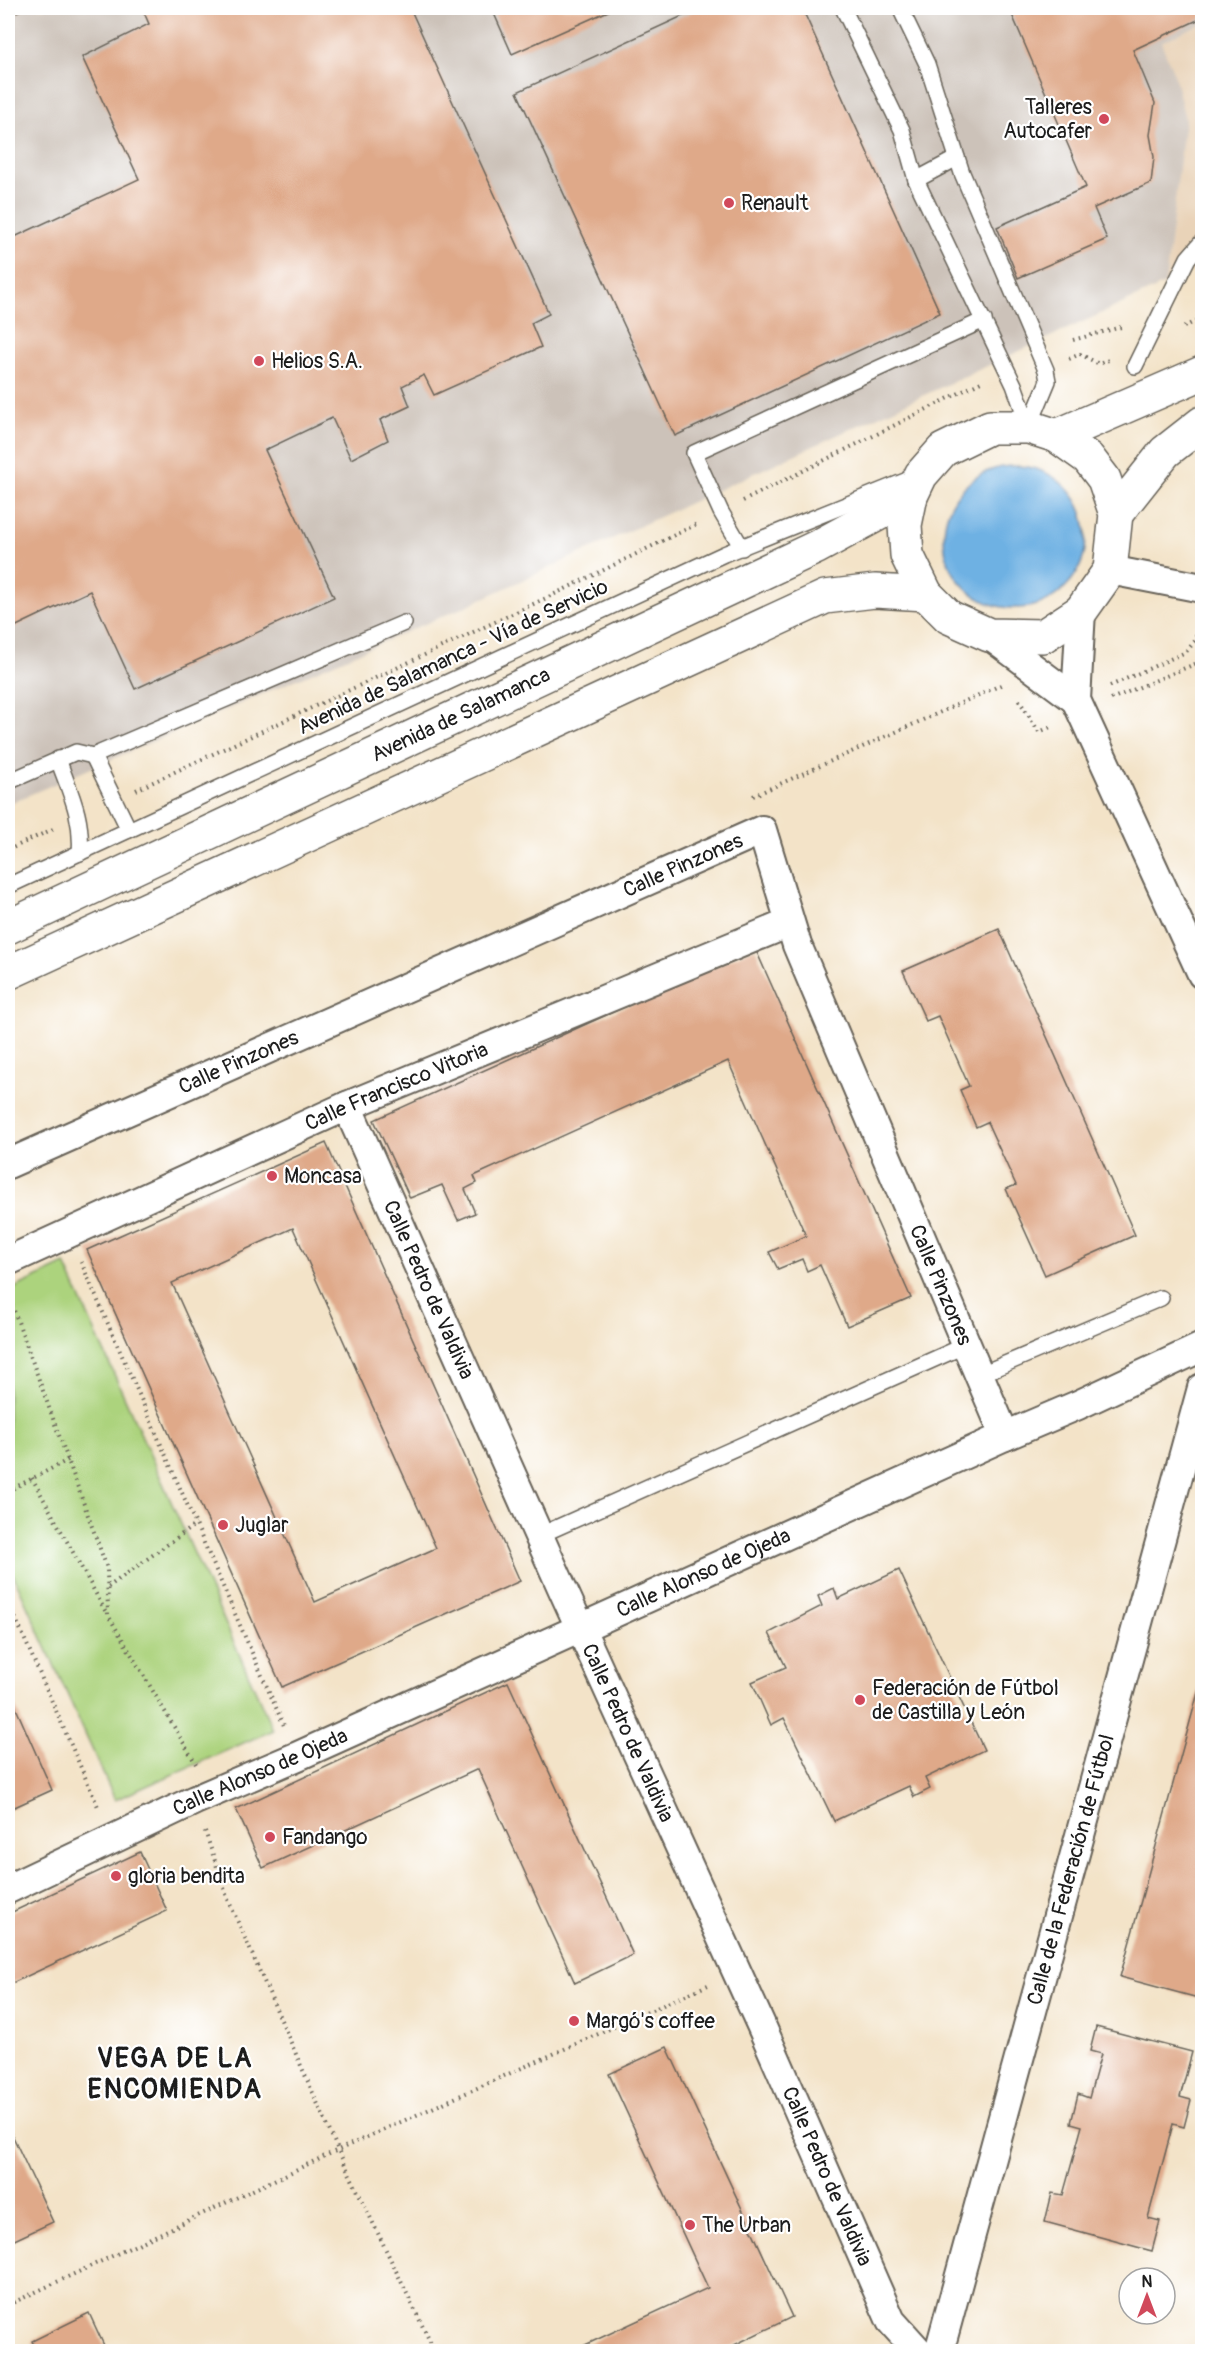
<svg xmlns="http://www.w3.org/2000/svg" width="1210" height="2359" font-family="Pangolin,sans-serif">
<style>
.built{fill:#e9d3b8}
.industrial{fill:#ccc2b9}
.green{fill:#acd37d;stroke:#64784c;stroke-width:1.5}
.water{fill:#6eb1e3;stroke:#456680;stroke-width:1.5}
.building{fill:#dfa989;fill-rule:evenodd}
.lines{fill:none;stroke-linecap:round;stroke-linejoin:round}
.lane-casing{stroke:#676258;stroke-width:18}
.street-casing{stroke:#676258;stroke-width:32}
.highway-casing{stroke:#676258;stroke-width:36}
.path{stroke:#676258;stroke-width:4;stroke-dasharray:1.5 4.5;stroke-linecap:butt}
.lane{stroke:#fff;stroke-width:15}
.street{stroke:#fff;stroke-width:28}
.highway{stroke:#fff;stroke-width:33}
.poi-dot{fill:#d1495b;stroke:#fff;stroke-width:2}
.labels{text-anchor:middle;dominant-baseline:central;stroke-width:4.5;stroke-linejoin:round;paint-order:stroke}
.poi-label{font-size:21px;fill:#1c1c1c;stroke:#fff;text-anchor:start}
.street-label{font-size:21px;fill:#1c1c1c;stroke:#fff}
.district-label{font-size:27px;font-weight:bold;letter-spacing:1.5px;fill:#1c1c1c;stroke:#fff}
</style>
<rect width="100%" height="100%" fill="#fff"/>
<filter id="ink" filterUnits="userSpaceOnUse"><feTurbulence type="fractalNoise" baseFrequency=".0167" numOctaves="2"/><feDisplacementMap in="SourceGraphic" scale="12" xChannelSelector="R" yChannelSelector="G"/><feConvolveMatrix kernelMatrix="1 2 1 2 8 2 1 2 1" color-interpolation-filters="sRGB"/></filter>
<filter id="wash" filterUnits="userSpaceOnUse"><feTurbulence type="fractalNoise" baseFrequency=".008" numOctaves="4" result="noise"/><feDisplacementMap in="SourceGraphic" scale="24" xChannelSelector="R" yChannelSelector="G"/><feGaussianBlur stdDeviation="1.35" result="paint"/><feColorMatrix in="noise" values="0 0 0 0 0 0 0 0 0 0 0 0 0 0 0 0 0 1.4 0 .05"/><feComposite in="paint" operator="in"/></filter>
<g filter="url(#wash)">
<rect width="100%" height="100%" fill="#f3e3c8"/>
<polygon class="built" points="1202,23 1202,267 1165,284 1185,119 1161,42"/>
<polygon class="industrial" points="8,8 1202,8 1202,23 1161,42 1174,74 1185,119 1165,284 464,607 8,804"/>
<polygon class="green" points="65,1264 273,1730 115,1800 8,1563 8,1291"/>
<circle class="water" cx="1015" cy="537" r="71"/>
<g id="blocks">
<g class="building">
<polygon points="8,8 25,8 8,16"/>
<polygon points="142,8 410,8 549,314 531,323 541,347 434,395 424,375 402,386 410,406 380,420 388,440 351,459 332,418 265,450 334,597 135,689 90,591 8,630 8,240 139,179 82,57 149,24"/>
<polygon points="496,8 615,8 512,54 492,9"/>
<polygon points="700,8 802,8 940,313 675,436 517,92"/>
<polygon points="1015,8 1202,8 1202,18 1133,50 1155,103 1150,135 1154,157 1151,183 1094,208 1107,239 1018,278 997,227 1086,187 1010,10"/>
<polygon points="999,929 1135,1235 1045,1275 1006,1189 1016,1185 987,1122 976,1127 960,1090 969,1086 938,1016 926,1021 903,971"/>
<polygon points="755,948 911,1298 847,1326 820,1265 807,1271 802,1259 778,1269 769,1252 806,1236 728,1061 474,1176 477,1183 465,1189 475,1213 458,1220 442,1185 410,1198 374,1120"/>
<path d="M326,1143L520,1581L282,1687L87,1250ZM293,1228L436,1548L315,1602L172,1283Z"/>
<polygon points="899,1570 984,1750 925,1778 930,1789 914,1797 909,1786 834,1821 784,1718 771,1725 752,1682 786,1667 769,1633 822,1606 818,1596 834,1588 838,1599"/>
<polygon points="1202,1678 1202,1999 1120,1977"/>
<polygon points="508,1682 633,1955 575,1983 478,1769 263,1868 236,1809"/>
<polygon points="8,1690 52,1790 8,1810"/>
<polygon points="140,1852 167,1911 8,1985 8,1914"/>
<polygon points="1096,2027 1192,2052 1180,2097 1191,2100 1184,2127 1173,2124 1148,2218 1160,2221 1152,2251 1045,2222 1052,2193 1063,2195 1082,2126 1071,2123 1078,2094 1089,2098 1101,2054 1090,2051"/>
<polygon points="667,2047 792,2317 720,2352 570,2352 708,2288 609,2074"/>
<polygon points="8,2126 53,2222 8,2243"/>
<polygon points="89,2313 107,2352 37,2352 32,2341"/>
</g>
</g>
</g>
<g filter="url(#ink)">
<use href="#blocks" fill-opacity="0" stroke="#676258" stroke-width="1.5"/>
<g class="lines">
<defs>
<g id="lane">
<polyline points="843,8 902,130 916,180 1014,385 1029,427"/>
<polyline points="900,8 927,64 962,173 1046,370 1048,381 1029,427"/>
<polyline points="916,180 957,158"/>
<polyline points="1135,366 1188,258 1202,242"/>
<polyline points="742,548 721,512 694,453 984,320"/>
<polyline points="93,756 129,830"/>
<path d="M58,759C70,793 83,817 80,853"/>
<polyline points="8,782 76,752 93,756 404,623"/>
<polyline points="8,886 724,554 915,477"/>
<polyline points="979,1375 1161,1298"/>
<polyline points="538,1536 966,1345"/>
</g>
<g id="street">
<polyline points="1110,570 1202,588"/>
<polyline points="1081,611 1076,700 1202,974"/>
<polyline points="989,635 1076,700"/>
<path id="s1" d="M347,1106L563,1590L761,2025L891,2321L919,2352"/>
<path id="s2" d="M8,1164L762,830L797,945L1005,1436"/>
<path id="s3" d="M8,1261L347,1106L789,923"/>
<path id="s4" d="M8,1889L195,1800L298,1756L1005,1436L1078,1405L1202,1347"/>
<path id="s5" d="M939,2352L1202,1388"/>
</g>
<g id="highway">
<polygon points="990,427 1029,427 1057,436 1088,458 1104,479 1116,514 1110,570 1081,611 1043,636 989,635 949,617 926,594 907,555 905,525 911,496 921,475 943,450"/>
<polyline points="1057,436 1202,373"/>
<polyline points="1116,514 1165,452 1202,423"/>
<path id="s6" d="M8,927L817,547L911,496"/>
<polyline points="8,973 825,597 875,591 926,594"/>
</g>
</defs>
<use href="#lane" class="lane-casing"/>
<use href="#street" class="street-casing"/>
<use href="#highway" class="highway-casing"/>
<g class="path">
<polyline points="1184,327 1202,318"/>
<polyline points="1073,340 1125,326"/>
<polyline points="1069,359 1080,354 1099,364 1111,359"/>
<polyline points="743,501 983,381"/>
<polyline points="1110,686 1186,652 1195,641 1199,620"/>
<polyline points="1111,699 1202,661"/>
<polyline points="1019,700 1039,732 1053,726"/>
<polyline points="136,790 559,592 699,523"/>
<polyline points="753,796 1001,685"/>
<polyline points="8,850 53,829"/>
<polyline points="81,1262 285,1728"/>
<polyline points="8,1294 107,1568 108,1615 196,1764"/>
<polyline points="32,1478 107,1614"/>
<polyline points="8,1491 68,1460"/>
<polyline points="108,1587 196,1524"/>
<polyline points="8,1601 99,1809"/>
<polyline points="205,1831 227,1897 338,2150 435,2352"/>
<polyline points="8,2305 338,2150 708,1985"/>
</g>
<use href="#lane" class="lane"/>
<use href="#street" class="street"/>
<use href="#highway" class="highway"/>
</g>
</g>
<g class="poi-dot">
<circle cx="1104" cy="119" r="6"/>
<circle cx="729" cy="203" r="6"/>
<circle cx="259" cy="361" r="6"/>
<circle cx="272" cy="1176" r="6"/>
<circle cx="223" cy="1525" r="6"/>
<circle cx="860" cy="1700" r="6"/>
<circle cx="270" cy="1837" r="6"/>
<circle cx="116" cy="1876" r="6"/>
<circle cx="574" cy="2021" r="6"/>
<circle cx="690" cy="2225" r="6"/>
</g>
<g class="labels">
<g class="poi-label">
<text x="1092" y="107" text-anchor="end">Talleres<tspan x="1092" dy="24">Autocafer</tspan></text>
<text x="741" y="203">Renault</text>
<text x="271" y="361">Helios S.A.</text>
<text x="284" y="1176">Moncasa</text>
<text x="235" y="1525">Juglar</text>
<text x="872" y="1688">Federación de Fútbol<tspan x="872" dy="24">de Castilla y León</tspan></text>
<text x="282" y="1837">Fandango</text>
<text x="128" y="1876">gloria bendita</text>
<text x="586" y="2021">Margó's coffee</text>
<text x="702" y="2225">The Urban</text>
</g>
<g class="street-label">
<text transform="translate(453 657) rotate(-25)">Avenida de Salamanca - Vía de Servicio</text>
<text stroke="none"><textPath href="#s6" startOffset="500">Avenida de Salamanca</textPath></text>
<text stroke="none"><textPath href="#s2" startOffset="738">Calle Pinzones</textPath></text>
<text stroke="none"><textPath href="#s2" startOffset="252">Calle Pinzones</textPath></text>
<text stroke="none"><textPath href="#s3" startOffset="426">Calle Francisco Vitoria</textPath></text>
<text stroke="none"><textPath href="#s2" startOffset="1314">Calle Pinzones</textPath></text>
<text stroke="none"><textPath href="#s1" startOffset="201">Calle Pedro de Valdivia</textPath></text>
<text stroke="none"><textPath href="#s4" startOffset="764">Calle Alonso de Ojeda</textPath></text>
<text stroke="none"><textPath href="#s1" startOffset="687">Calle Pedro de Valdivia</textPath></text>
<text stroke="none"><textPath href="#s4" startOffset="278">Calle Alonso de Ojeda</textPath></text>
<text stroke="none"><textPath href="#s5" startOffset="500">Calle de la Federación de Fútbol</textPath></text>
<text stroke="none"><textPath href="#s1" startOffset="1173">Calle Pedro de Valdivia</textPath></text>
</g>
<g class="district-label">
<text x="175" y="2058">VEGA DE LA<tspan x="175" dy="31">ENCOMIENDA</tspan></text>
</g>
</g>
<rect width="1210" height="2359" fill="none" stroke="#fff" stroke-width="30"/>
<g transform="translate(1147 2296)"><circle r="28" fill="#ffffff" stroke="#a4a4a4" stroke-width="1.5"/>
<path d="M0-4.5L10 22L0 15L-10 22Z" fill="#d1495b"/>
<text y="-9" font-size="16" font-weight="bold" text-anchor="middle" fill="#1c1c1c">N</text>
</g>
</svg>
